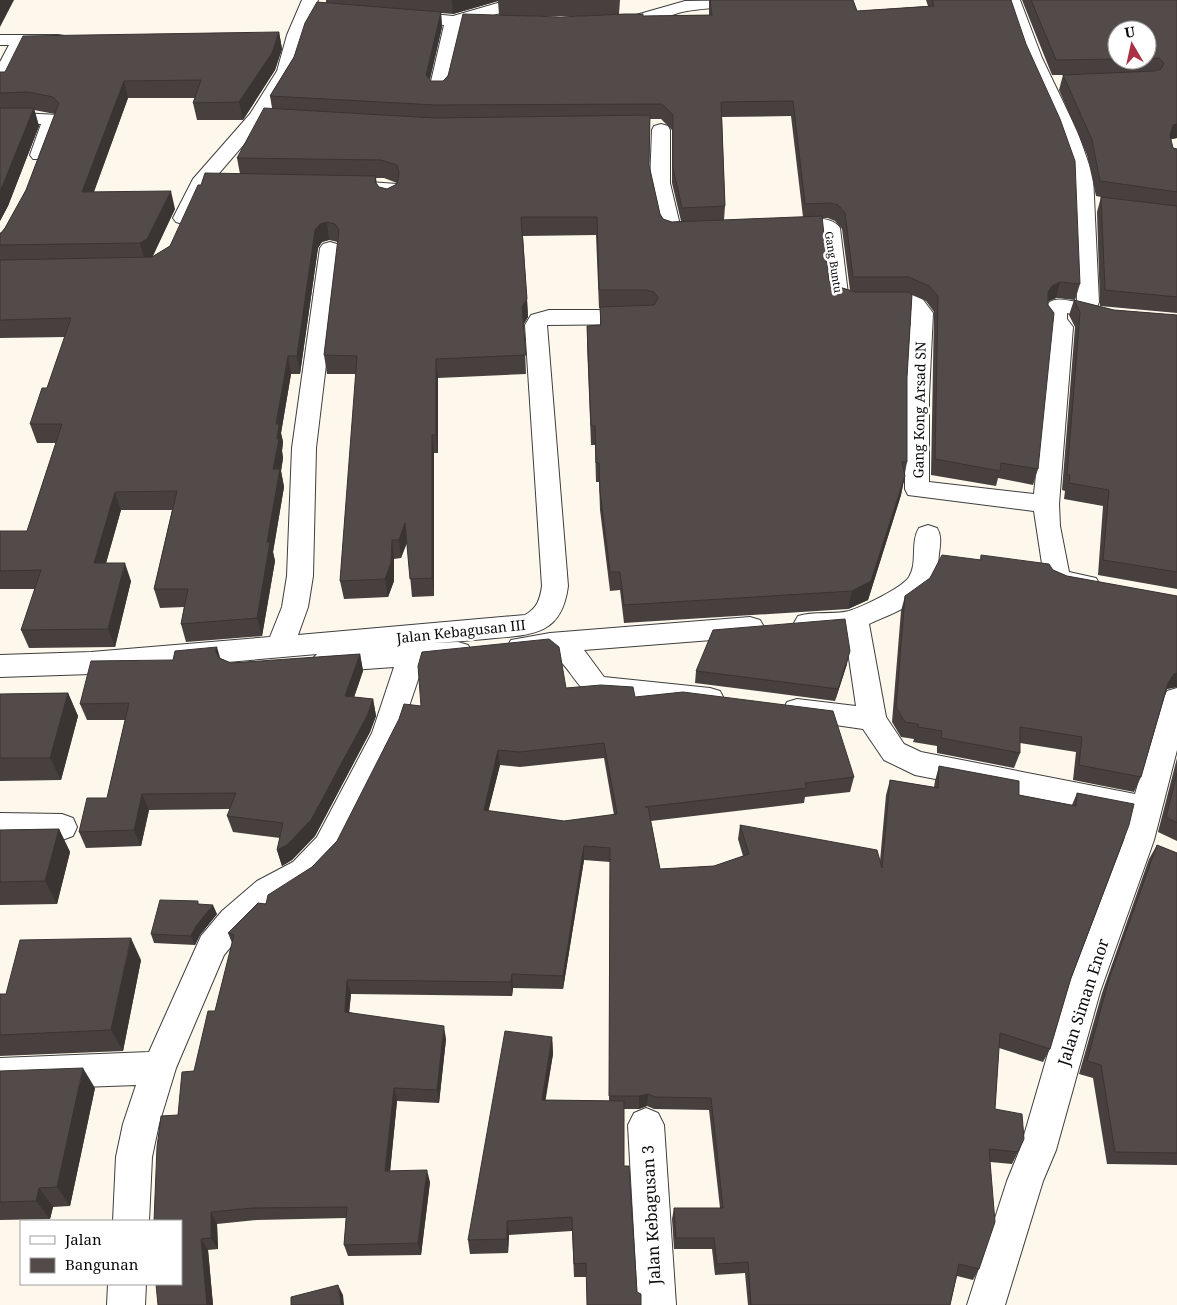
<svg xmlns="http://www.w3.org/2000/svg" width="1177" height="1305" font-family="'Noto Serif',serif">
<style>
.lines{fill:none;stroke-linecap:round;stroke-linejoin:round}
.minor-casing{stroke:#3e3e3e;stroke-width:2}
.minor{fill:#fff;fill-rule:evenodd}
.wall{fill:#47403f;fill-rule:evenodd}
.shaded-wall{fill:#3a3433}
.building{fill:#534b49;stroke:#3a3433;fill-rule:evenodd}
.labels{text-anchor:middle;dominant-baseline:central;stroke-width:5;stroke-linejoin:round;paint-order:stroke}
.far-street-label{font-size:11px;fill:#0b0b0b;stroke:#fff}
.street-label{font-size:14px;fill:#0b0b0b;stroke:#fff}
.near-street-label{font-size:16px;fill:#0b0b0b;stroke:#fff}
</style>
<rect width="100%" height="100%" fill="#fdf8eb"/>
<g class="lines">
<defs>
<g id="minor">
<polygon points="302,0 318,0 305,35 295,71 264,121 209,185 190,222 183,224 176,222 173,218 193,179 250,114 277,71 287,35"/>
<polygon points="508,0 534,0 532,4 462,24 447,90 444,94 432,94 429,90 444,25 397,20 394,16 397,12 403,11 453,16"/>
<path d="M769,0L767,4L761,5C737,7 711,7 687,11C663,15 637,33 612,27L609,23L612,19L636,15L685,1Z"/>
<path d="M1004,0H1020L1042,58L1078,133L1093,176L1099,302L1094,316L1086,318L1067,313V319L1073,327L1059,504L1060,526L1069,572L1096,578L1100,585L1096,592C1081,596 1052,592 1044,577L1034,511L908,495L905,489V396L911,314L907,308L834,305L826,295L820,231L787,233L780,231L777,227L780,223C795,219 830,213 840,228L848,294L913,295L921,297L933,313L929,396V482L1034,494L1051,328C1046,323 1045,320 1045,314C1045,294 1065,300 1077,302L1073,176L1058,133L1024,58Z"/>
<polygon points="0,35 58,35 64,36 67,40 64,44 27,45 6,82 0,83 0,62 9,45 0,45"/>
<polygon points="0,112 59,115 61,119 47,159 33,159 30,155 41,124 0,124"/>
<polygon points="661,124 668,126 670,130 670,183 680,225 703,227 706,231 703,235 671,238 664,236 661,232 650,183 652,130 654,126"/>
<path d="M342,180L397,184C401,190 400,197 396,203L389,205L382,203L379,199V194L335,190L332,186L335,182Z"/>
<path d="M330,242L337,244L340,248L316,448L313,576L308,607L298,635L525,615C537,608 540,600 542,586L525,325L531,315L549,310H638L646,312L649,317L646,322L638,324L547,325L568,586C562,633 535,635 495,638C475,640 454,642 433,643L458,642L468,645L472,652L468,659L458,662L423,665L400,733L339,855L315,880L279,901L244,931L224,955L176,1068L159,1124L152,1157L149,1221H113L116,1157L123,1124L136,1085L0,1090V1058L149,1052L201,936L222,911L257,881L293,862L317,837L372,733L394,667L324,672L314,669L310,662L317,654L91,674L0,677V655L91,652L270,637L282,607L287,576L292,448L320,248L323,244Z"/>
<path d="M928,525L937,528C942,536 940,545 939,554C937,599 904,608 869,624L886,717L904,744L921,752L1135,794L1163,699L1167,691L1177,688V750L1154,840L1100,992L1056,1150L1043,1181L1005,1305H967L1007,1181L1020,1149L1066,992L1124,840L1129,817L915,775L884,760L863,729L787,718L783,710L787,702L797,699L856,706L845,631L808,633L798,630L794,623L798,616C815,611 833,615 849,611C862,607 902,588 909,577C918,563 910,542 919,528Z"/>
<path d="M750,617L760,620L764,627L760,634L750,637L584,650L604,677L710,688L720,691L724,699L720,707L710,710L598,698C576,691 572,668 553,655L521,657L511,654L507,647L511,640L550,633Z"/>
<polygon points="0,813 62,814 73,818 77,827 73,836 62,840 0,839"/>
<polygon points="646,1108 658,1113 664,1125 676,1305 638,1305 628,1125 634,1113"/>
<polygon points="108,1284 146,1284 145,1305 107,1305"/>
</g>
</defs>
<use href="#minor" class="minor-casing"/>
<use href="#minor" class="minor"/>
</g>
<g class="wall">
<path d="M326,0H620L619,14L643,16L709,15V0H853L857,11L928,6L926,0H1011L1080,284L1075,300L1056,298L1048,301L1038,469L1033,485L998,478L996,486L931,475L934,312L926,301L912,295L907,377V462L901,495L868,600L848,609L624,623L620,590L610,591L600,510L599,482H596L595,445H591L587,344V326L600,325V308H599L596,235L523,236L528,317L524,324L526,374L438,378V453H434V596L412,597L407,543L401,558L394,559V581L388,597L344,599L340,581L356,374H327L324,355L338,242L329,240L322,242L318,248L300,374H291L281,433L283,442L282,451L283,458L281,471L284,487L273,552L275,561L262,636L186,642L181,624L184,607L160,608L154,589L172,510H121L106,563L131,581L115,647L29,648L21,630L35,589H0V531H27L56,443H37L30,424L47,388L65,337L0,338V233H1L5,228L26,190L55,114L34,110L39,126L8,206L0,221V72H5L279,32L282,49L275,70L243,120H197L193,103L195,98H128L94,192L175,209L152,257L170,246L201,185L240,174L237,158L272,108L270,96L294,57L326,3ZM498,1L499,15L443,81H431L430,80L442,27L441,13L453,14ZM511,16H589L561,17ZM791,116L803,217L724,220L725,206L722,117ZM650,119H661L672,130V183L681,221L672,222L663,219L660,214L649,165ZM376,178H384L397,183V184L387,189L379,187L377,184ZM822,218H828L835,221L842,229L850,290L836,286L829,281Z"/>
<path d="M1022,0H1177V138L1171,139L1173,148L1177,149V313L1100,306L1097,212L1101,197L1096,196L1087,155L1059,90L1063,75H1069H1052ZM1117,30H1147V60H1117Z"/>
<polygon points="1074,300 1114,310 1177,315 1177,589 1098,575 1103,506 1064,499 1065,491 1062,490 1075,327 1069,315"/>
<polygon points="981,555 1053,570 1067,576 1177,596 1177,687 1167,689 1141,777 1134,792 1073,780 1076,752 1020,743 1020,753 1014,768 937,753 937,746 913,742 914,739 901,737 892,722 901,611 905,596 980,560"/>
<polygon points="360,654 363,671 354,697 373,699 376,716 370,732 315,836 292,860 282,866 277,850 280,838 233,832 227,816 230,809 149,810 141,846 86,848 79,832 107,798 125,720 87,720 80,704 220,658 231,663"/>
<polygon points="847,664 835,701 695,683 696,671"/>
<path d="M566,688L635,697L854,777L850,792L805,797L804,803L651,821L660,869L714,866L743,856L738,839L740,825L880,861L886,795L890,780L934,787L935,781L939,766L1019,795L1072,805L1077,793L1071,978L1050,1049L1043,1062L999,1048L995,1109L1018,1152L1012,1164L990,1162L979,1269L973,1280L957,1276L950,1305H748L745,1273L715,1275L712,1249H674L672,1219L674,1208H720L709,1110L654,1109L647,1106L639,1109H624L586,1277H574L572,1231L509,1235L508,1253L470,1254L468,1240L552,1037L553,1054L545,1100L609,1101L610,862L584,860L563,989L513,988L512,996L351,994L349,1012L446,1039L439,1103L397,1101L390,1171L430,1182L421,1255L348,1256L344,1245L346,1218L257,1220L217,1224L218,1249L208,1250L213,1305H158L178,1115L215,1011L232,943L228,933L312,867L337,841L421,706ZM604,758L614,815L564,821L488,811L500,765L520,767Z"/>
<polygon points="68,693 78,716 61,780 0,781 0,694"/>
<polygon points="1177,758 1177,841 1158,832"/>
<polygon points="59,829 70,852 57,904 0,905 0,830"/>
<polygon points="1157,845 1177,853 1177,1165 1107,1164 1093,1078 1079,1074 1102,993 1149,859"/>
<polygon points="200,904 217,914 200,935 195,945 154,943 151,934"/>
<polygon points="141,960 123,1051 0,1056 0,994 6,994"/>
<polygon points="0,1071 95,1088 70,1206 53,1207 50,1219 0,1220"/>
</g>
<g class="shaded-wall">
<polygon points="0,0 14,0 0,27"/>
<polygon points="452,0 498,0 498,1 453,14"/>
<polygon points="441,12 442,27 427,90 426,75"/>
<polygon points="279,32 282,49 275,70 243,120 239,102"/>
<polygon points="124,81 128,98 87,210 82,192"/>
<polygon points="34,108 39,126 8,206 0,221 0,192"/>
<polygon points="1177,124 1177,138 1168,140 1173,125"/>
<polygon points="171,191 175,209 152,258 145,261 140,243"/>
<polygon points="327,222 329,240 322,242 318,248 300,374 297,356 315,230 320,224"/>
<polygon points="1060,282 1056,298 1047,302 1048,292 1052,286"/>
<polygon points="527,299 528,317 523,325 522,307"/>
<polygon points="288,356 291,374 281,433 283,442 282,451 283,458 281,471 284,487 273,552 275,561 262,636 257,618 277,439 276,424"/>
<polygon points="436,359 438,378 438,453 436,435"/>
<polygon points="432,435 434,453 434,596 432,578"/>
<polygon points="905,476 901,495 868,600 848,609 852,591"/>
<polygon points="115,492 121,510 101,581 94,563"/>
<polygon points="405,523 407,541 401,558 399,540"/>
<polygon points="392,540 394,559 394,581 388,597 385,579"/>
<polygon points="125,563 131,581 115,647 108,629"/>
<polygon points="217,647 222,664 215,651"/>
<polygon points="850,651 847,664 835,701 838,689"/>
<polygon points="360,654 363,671 349,712 345,696"/>
<polygon points="1177,673 1177,687 1166,689 1168,683 1174,674"/>
<polygon points="68,693 78,716 61,780 50,758"/>
<polygon points="373,699 376,716 370,732 315,836 292,860 282,866 277,850"/>
<polygon points="498,750 500,765 485,825 484,810"/>
<polygon points="142,794 149,810 141,846 134,830"/>
<polygon points="59,829 70,852 57,904 45,881"/>
<polygon points="584,846 584,860 563,989 563,976"/>
<polygon points="213,905 217,914 200,935 195,945 191,936 196,926"/>
<polygon points="131,938 141,960 123,1051 111,1030"/>
<polygon points="512,974 513,988 512,996 511,982"/>
<polygon points="347,980 351,994 348,1025 345,1012"/>
<polygon points="444,1026 446,1039 439,1103 437,1090"/>
<polygon points="552,1037 553,1054 543,1116 542,1100"/>
<polygon points="83,1068 95,1088 70,1206 57,1187"/>
<polygon points="394,1088 397,1101 389,1183 385,1171"/>
<polygon points="648,1094 647,1106 639,1109 639,1096"/>
<polygon points="427,1170 430,1182 421,1255 418,1243"/>
<polygon points="39,1188 53,1207 50,1219 36,1201"/>
<polygon points="211,1212 217,1224 218,1249 211,1238"/>
<polygon points="507,1221 509,1235 508,1253 507,1239"/>
<polygon points="201,1239 208,1250 213,1305 207,1305"/>
<polygon points="338,1285 343,1295 344,1305 341,1305"/>
</g>
<g class="building">
<polygon points="710,0 853,0 857,11 934,6 932,0 1011,0 1026,44 1060,119 1075,161 1080,284 1060,282 1052,286 1048,292 1048,305 1054,313 1038,469 1001,463 1000,471 935,459 938,296 929,286 909,277 853,277 845,213 838,205 830,203 805,204 793,101 721,102 725,206 682,208 673,168 673,115 662,104 436,105 270,96 294,57 305,23 317,2 441,12 426,75 431,81 443,81 448,76 463,14 561,17 625,14 643,14 643,16 712,15"/>
<polygon points="1031,0 1177,0 1177,124 1173,125 1170,136 1173,148 1177,149 1177,192 1100,181 1092,140 1063,75 1154,71 1161,69 1164,63 1159,58 1147,59 1147,30 1117,30 1117,59 1056,60"/>
<polygon points="279,32 272,53 239,102 193,103 201,80 124,81 82,192 171,191 147,239 140,243 0,245 0,233 1,233 5,228 26,190 59,103 53,97 28,92 0,93 0,72 5,72 23,36"/>
<polygon points="0,108 34,108 0,192"/>
<polygon points="264,108 435,118 650,115 649,165 660,214 663,219 672,222 822,216 829,281 836,286 855,292 908,292 912,294 907,377 907,462 902,462 905,476 871,581 852,591 624,605 620,572 610,572 600,491 599,463 596,463 595,426 591,426 587,326 601,325 600,307 654,305 658,298 654,292 646,290 599,290 597,217 521,217 527,299 522,307 526,355 436,359 436,435 432,435 432,578 410,579 405,523 399,540 392,540 391,563 385,579 340,581 357,356 324,355 339,230 335,224 327,222 320,224 315,230 297,356 288,356 276,424 279,424 277,439 279,439 273,469 280,469 267,542 270,542 257,618 181,624 188,589 154,589 177,491 115,492 94,563 125,563 108,629 21,630 41,570 0,571 0,531 27,531 62,424 30,424 42,388 47,388 71,318 0,320 0,260 152,257 170,246 198,185 201,185 205,173 376,176 375,182 379,187 387,189 397,184 399,173 397,165 381,160 237,158"/>
<polygon points="1101,197 1177,206 1177,297 1105,290"/>
<polygon points="1074,300 1114,310 1177,315 1177,572 1103,560 1109,490 1069,483 1070,475 1067,475 1080,312"/>
<polygon points="942,555 981,560 981,555 1049,564 1053,570 1067,576 1177,596 1177,673 1174,674 1168,683 1141,777 1079,765 1082,737 1020,727 1020,753 941,738 942,731 918,727 918,724 905,722 896,707 905,596 930,578"/>
<polygon points="845,619 850,651 838,689 696,671 713,630"/>
<path d="M549,639L559,647L566,688L601,685L633,687L635,697L683,692L833,711L854,777L805,783L807,788L645,807H648L660,869L714,866L749,854L740,825L877,850L882,868L890,780L938,788L939,766L1019,781V795L1076,806L1077,793L1134,804L1129,825L1071,978L1050,1049L1000,1033L995,1109L1022,1114L1024,1139L1018,1152L989,1149L995,1222L979,1269L959,1264L950,1305H751L748,1262L717,1264L714,1238H676L674,1208H723L711,1098L655,1097L648,1094L639,1096H609L610,848L584,846L563,976L512,974L511,982L347,980L345,1012L444,1026L437,1090L394,1088L385,1171L427,1170L418,1243L344,1245L347,1207L252,1208L211,1212V1238L201,1239L207,1305H158L156,1284H181V1221H154L157,1147L161,1116L178,1115L182,1072L194,1071L208,1011H215L234,935L228,933L258,903L266,904L268,895L312,867L337,841L399,719L404,704L421,706L418,666L422,652ZM604,743L617,814L564,821L484,810L498,750L519,752Z"/>
<polygon points="217,647 215,651 219,658 231,663 360,654 345,696 373,699 367,716 311,820 287,845 277,850 283,823 227,816 236,793 142,794 134,830 79,832 87,798 107,798 129,703 80,704 91,661 173,660 175,651"/>
<polygon points="68,693 50,758 0,758 0,694"/>
<polygon points="1177,773 1177,823 1166,817"/>
<polygon points="59,829 45,881 0,882 0,830"/>
<polygon points="1157,845 1177,853 1177,1153 1115,1152 1101,1065 1087,1061 1109,979"/>
<polygon points="160,900 198,901 198,904 213,905 196,926 191,936 151,934"/>
<polygon points="131,938 111,1030 0,1035 0,994 6,994 20,940"/>
<polygon points="505,1031 552,1037 542,1100 624,1101 624,1166 629,1166 637,1292 641,1294 641,1305 587,1305 586,1263 574,1264 572,1217 507,1221 507,1239 468,1240"/>
<polygon points="83,1068 57,1187 39,1188 36,1201 0,1202 0,1071"/>
<polygon points="338,1285 341,1305 291,1305 291,1297"/>
</g>
<g class="labels">
<g class="far-street-label">
<text transform="translate(834 262) rotate(81)">Gang Buntu</text>
</g>
<g class="street-label">
<text transform="translate(919 410) rotate(-89)">Gang Kong Arsad SN</text>
<text transform="translate(461 631) rotate(-6)">Jalan Kebagusan III</text>
</g>
<g class="near-street-label">
<text transform="translate(1083 1002) rotate(-72)">Jalan Siman Enor</text>
<text transform="translate(651 1215) rotate(-93)">Jalan Kebagusan 3</text>
</g>
</g>
<rect x="20" y="1220" width="162" height="65" fill="#ffffff" stroke="#9d9d9d"/>
<rect x="30" y="1236" width="25" height="8" fill="#ffffff" stroke="#9d9d9d"/>
<text x="65" y="1245" font-size="15" fill="#0b0b0b">Jalan</text>
<rect x="30" y="1258" width="25" height="15" fill="#534b49" stroke="#9d9d9d"/>
<text x="65" y="1270" font-size="15" fill="#0b0b0b">Bangunan</text>
<g transform="translate(1132 45) rotate(351)"><circle r="24" fill="#ffffff" stroke="#9d9d9d"/>
<path d="M0-4L9 19L0 12L-9 19Z" fill="#ad3145"/>
<text y="-8" font-size="14" font-weight="bold" text-anchor="middle" fill="#0b0b0b">U</text>
</g>
</svg>
